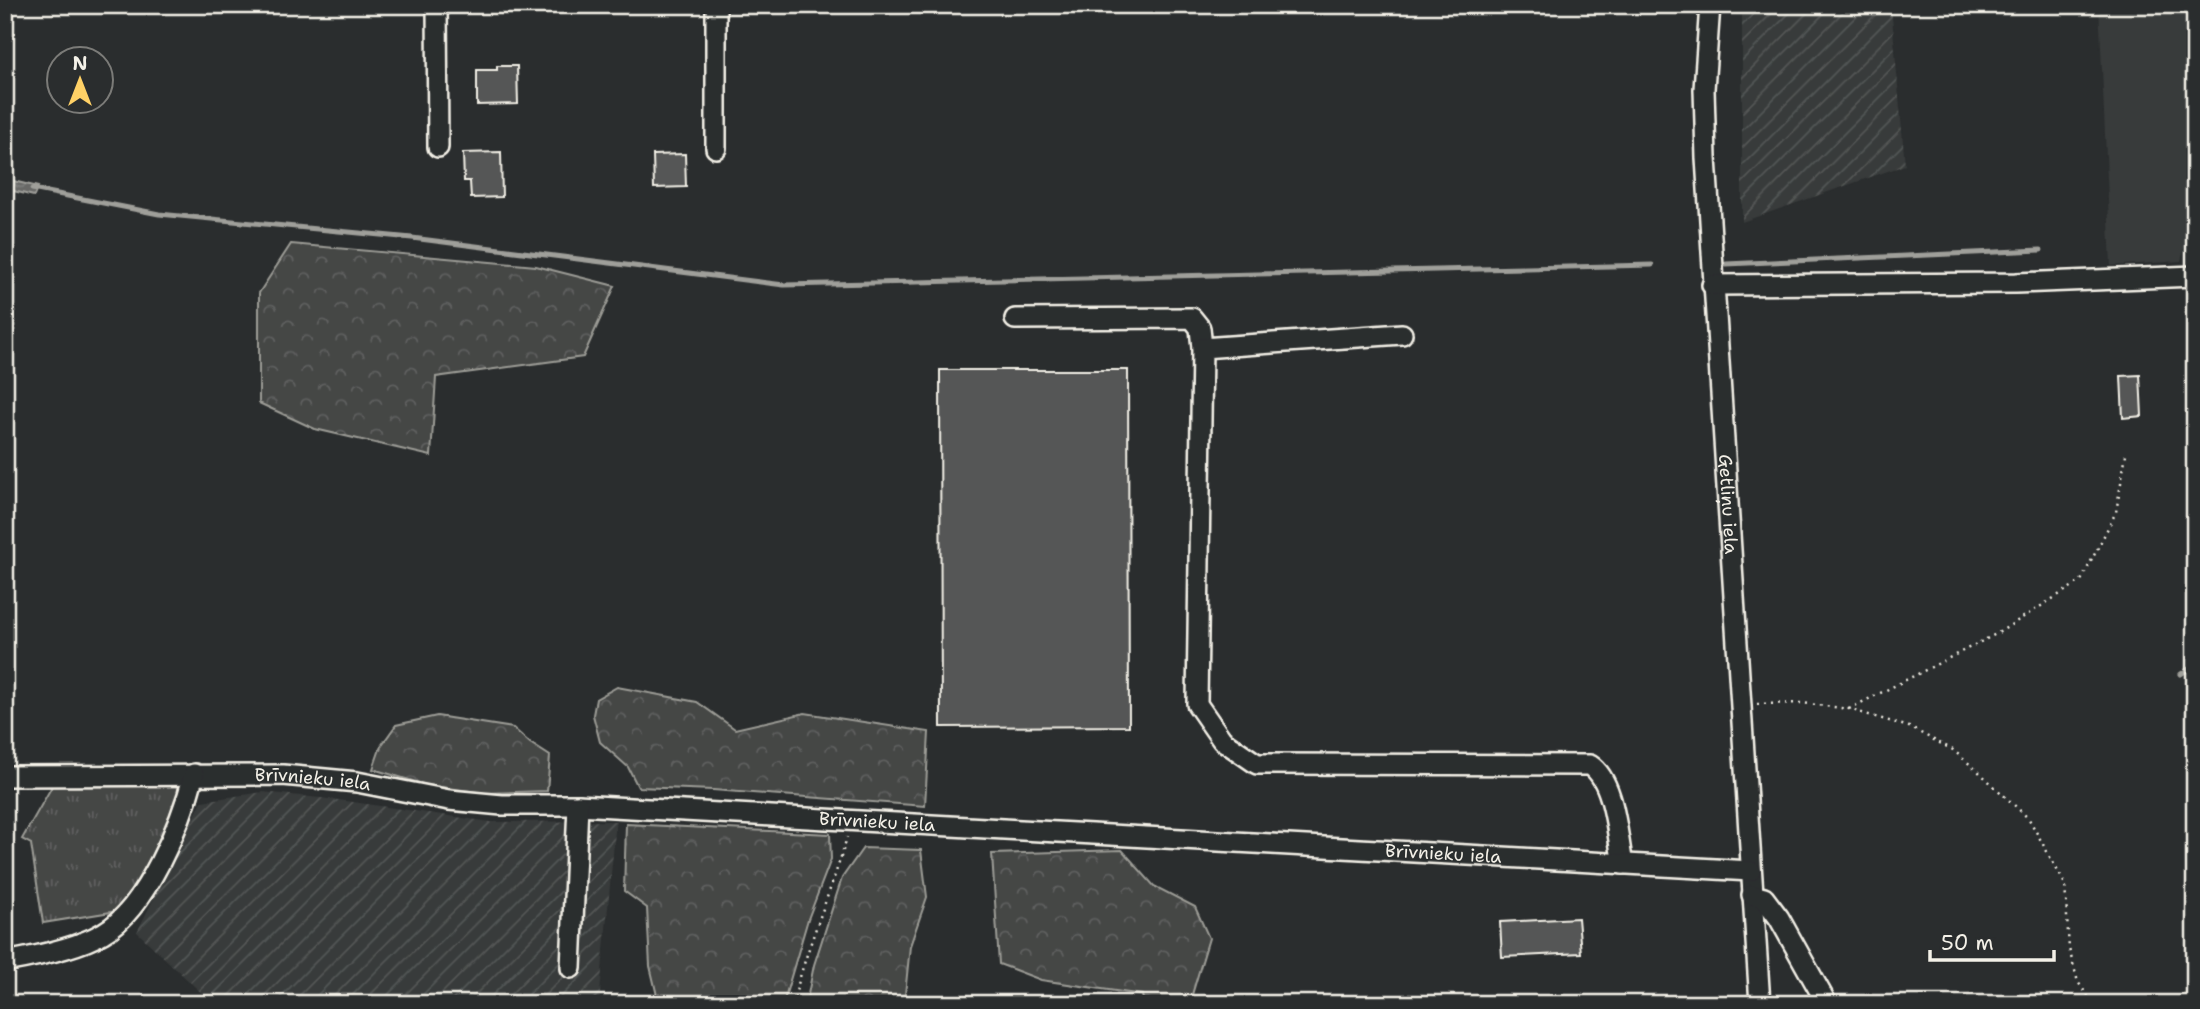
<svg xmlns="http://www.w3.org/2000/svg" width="2200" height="1009" font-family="'Shantell Sans',sans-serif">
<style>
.built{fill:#373a3a}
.industrial{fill:url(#industrial-furrows)}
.grass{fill:url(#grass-tufts);stroke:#9c9c96;stroke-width:2}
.forest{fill:url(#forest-crowns);stroke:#9c9c96;stroke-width:2}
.water{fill:url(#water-waves);stroke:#9f9f9a;stroke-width:2}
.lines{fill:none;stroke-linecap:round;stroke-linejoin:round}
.stream{stroke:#9f9f9a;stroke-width:5}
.building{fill:#555756;stroke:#f4f1e8;stroke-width:2}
.minor-casing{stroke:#f4f1e8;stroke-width:24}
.path{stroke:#f4f1e8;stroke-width:2.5;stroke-dasharray:2 5;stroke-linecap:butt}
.minor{stroke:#2a2d2e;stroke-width:19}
.labels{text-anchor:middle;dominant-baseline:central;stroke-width:6;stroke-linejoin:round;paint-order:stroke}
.street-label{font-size:18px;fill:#f4f1e8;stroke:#2a2d2e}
</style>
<defs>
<pattern id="industrial-furrows" width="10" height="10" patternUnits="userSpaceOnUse" patternTransform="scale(1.75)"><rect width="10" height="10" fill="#373a3a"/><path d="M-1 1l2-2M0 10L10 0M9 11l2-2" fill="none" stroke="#555756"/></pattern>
<pattern id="grass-tufts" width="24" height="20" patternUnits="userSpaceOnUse" patternTransform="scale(1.75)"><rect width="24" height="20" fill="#444645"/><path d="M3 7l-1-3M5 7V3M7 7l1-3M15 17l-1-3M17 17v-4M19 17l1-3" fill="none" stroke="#606160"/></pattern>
<pattern id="forest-crowns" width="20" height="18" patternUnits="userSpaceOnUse" patternTransform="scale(1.75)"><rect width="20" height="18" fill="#444645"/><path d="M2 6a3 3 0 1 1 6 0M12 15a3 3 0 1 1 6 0" fill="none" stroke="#606160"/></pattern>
<pattern id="water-waves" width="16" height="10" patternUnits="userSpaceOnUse" patternTransform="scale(1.75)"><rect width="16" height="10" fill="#676866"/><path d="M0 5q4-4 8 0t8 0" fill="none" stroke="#7d7e7c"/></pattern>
</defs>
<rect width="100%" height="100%" fill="#2a2d2e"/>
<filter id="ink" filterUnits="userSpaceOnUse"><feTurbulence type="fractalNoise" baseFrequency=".0143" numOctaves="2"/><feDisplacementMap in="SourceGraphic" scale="14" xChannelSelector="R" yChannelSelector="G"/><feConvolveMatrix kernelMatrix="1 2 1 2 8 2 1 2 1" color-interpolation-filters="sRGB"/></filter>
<g filter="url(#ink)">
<polygon class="built" points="2099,5 2195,5 2195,233 2188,233 2181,261 2111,266"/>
<g class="industrial">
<polygon points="1742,5 1891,5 1905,165 1742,222"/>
<polygon points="263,792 339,800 491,822 616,821 599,1004 213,1004 137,932 202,801"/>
</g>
<polygon class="grass" points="173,779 181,796 148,862 122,906 117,911 43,923 31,844 22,839 55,781"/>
<g class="forest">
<polygon points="291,244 536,266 615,286 583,357 436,377 431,456 315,429 259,403 259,293"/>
<polygon points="617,687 697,702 735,729 805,713 929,732 925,806 713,790 638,787 628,767 600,742 593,715 596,699"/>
<polygon points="437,716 513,728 530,743 550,756 547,791 485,793 426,785 373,769 381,746 396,725"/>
<polygon points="626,824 830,834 831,859 808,919 783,1004 659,1004 650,966 647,908 624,891"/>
<polygon points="863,848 921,850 927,897 910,946 904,1004 806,1004 814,965 842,878"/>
<polygon points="1122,850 1154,886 1195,907 1209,938 1191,998 1201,1004 1144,1004 1142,995 1041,980 999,964 992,854"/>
</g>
<polygon class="water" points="5,179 38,187 34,196 5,189"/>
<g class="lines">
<g class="stream">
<polyline points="32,189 159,214 412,238 784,285 1652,265"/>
<polyline points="1726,264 2041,250"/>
<polyline points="2181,674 2195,665"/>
</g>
</g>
<g class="building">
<polygon points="497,66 517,66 518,104 477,105 477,70 497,70"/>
<polygon points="501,152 502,197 471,198 470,181 464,181 463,153"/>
<polygon points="685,154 686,187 654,188 653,155"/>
<polygon points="940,370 1128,370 1129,726 941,727"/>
<polygon points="2140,375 2142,416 2123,418 2121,376"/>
<polygon points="1578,918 1581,953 1502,957 1500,922"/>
</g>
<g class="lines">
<defs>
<g id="minor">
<polyline points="437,5 438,147"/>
<polyline points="716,5 716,148"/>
<path id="s1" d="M1710,5L1704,89L1706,158L1760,1004"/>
<polyline points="1712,285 2016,283 2195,276"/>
<polyline points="1015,319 1192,318 1200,328 1202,348"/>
<path d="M1402,334L1202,348L1197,704L1222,740L1257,764L1590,765C1615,781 1617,836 1623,864"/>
<path id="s2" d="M5,776L283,775L357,782L449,800L502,805H578L1751,871"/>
<polyline points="1752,895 1764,898 1779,918 1827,1004"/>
<path d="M5,962C33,957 78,948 103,933C146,909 182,821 194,774"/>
<polyline points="571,968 578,805"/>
</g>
</defs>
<use href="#minor" class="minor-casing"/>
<g class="path">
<polyline points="1757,704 1802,703 1849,709 1909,727 1953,750 1979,772 2029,819 2065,884 2069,949 2078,982 2089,998"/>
<polyline points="1849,709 1998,633 2081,581 2116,512 2126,454"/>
<path d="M793,1004C806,947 831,893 847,837"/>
</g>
<use href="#minor" class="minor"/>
</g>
</g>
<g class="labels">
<g class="street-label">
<text stroke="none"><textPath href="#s1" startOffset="500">Getliņu iela</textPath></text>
<text stroke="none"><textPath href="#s2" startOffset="308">Brīvnieku iela</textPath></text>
<text stroke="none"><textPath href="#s2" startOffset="875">Brīvnieku iela</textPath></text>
<text stroke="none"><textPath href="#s2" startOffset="1442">Brīvnieku iela</textPath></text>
</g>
</g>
<rect width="2200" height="1009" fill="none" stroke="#2a2d2e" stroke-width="28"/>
<rect x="14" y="14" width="2172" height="981" fill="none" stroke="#f4f1e8" stroke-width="2.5" filter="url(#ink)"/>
<g transform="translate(80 80)"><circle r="33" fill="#2a2d2e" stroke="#7b7b78" stroke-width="2"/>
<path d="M0-5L12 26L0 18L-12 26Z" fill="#ffd166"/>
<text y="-10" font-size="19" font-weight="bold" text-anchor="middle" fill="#f4f1e8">N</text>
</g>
<path d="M1930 950v10h124v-10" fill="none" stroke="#f4f1e8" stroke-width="3.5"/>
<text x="1941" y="950" font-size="21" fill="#f4f1e8" stroke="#2a2d2e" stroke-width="5" paint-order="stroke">50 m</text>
</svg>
